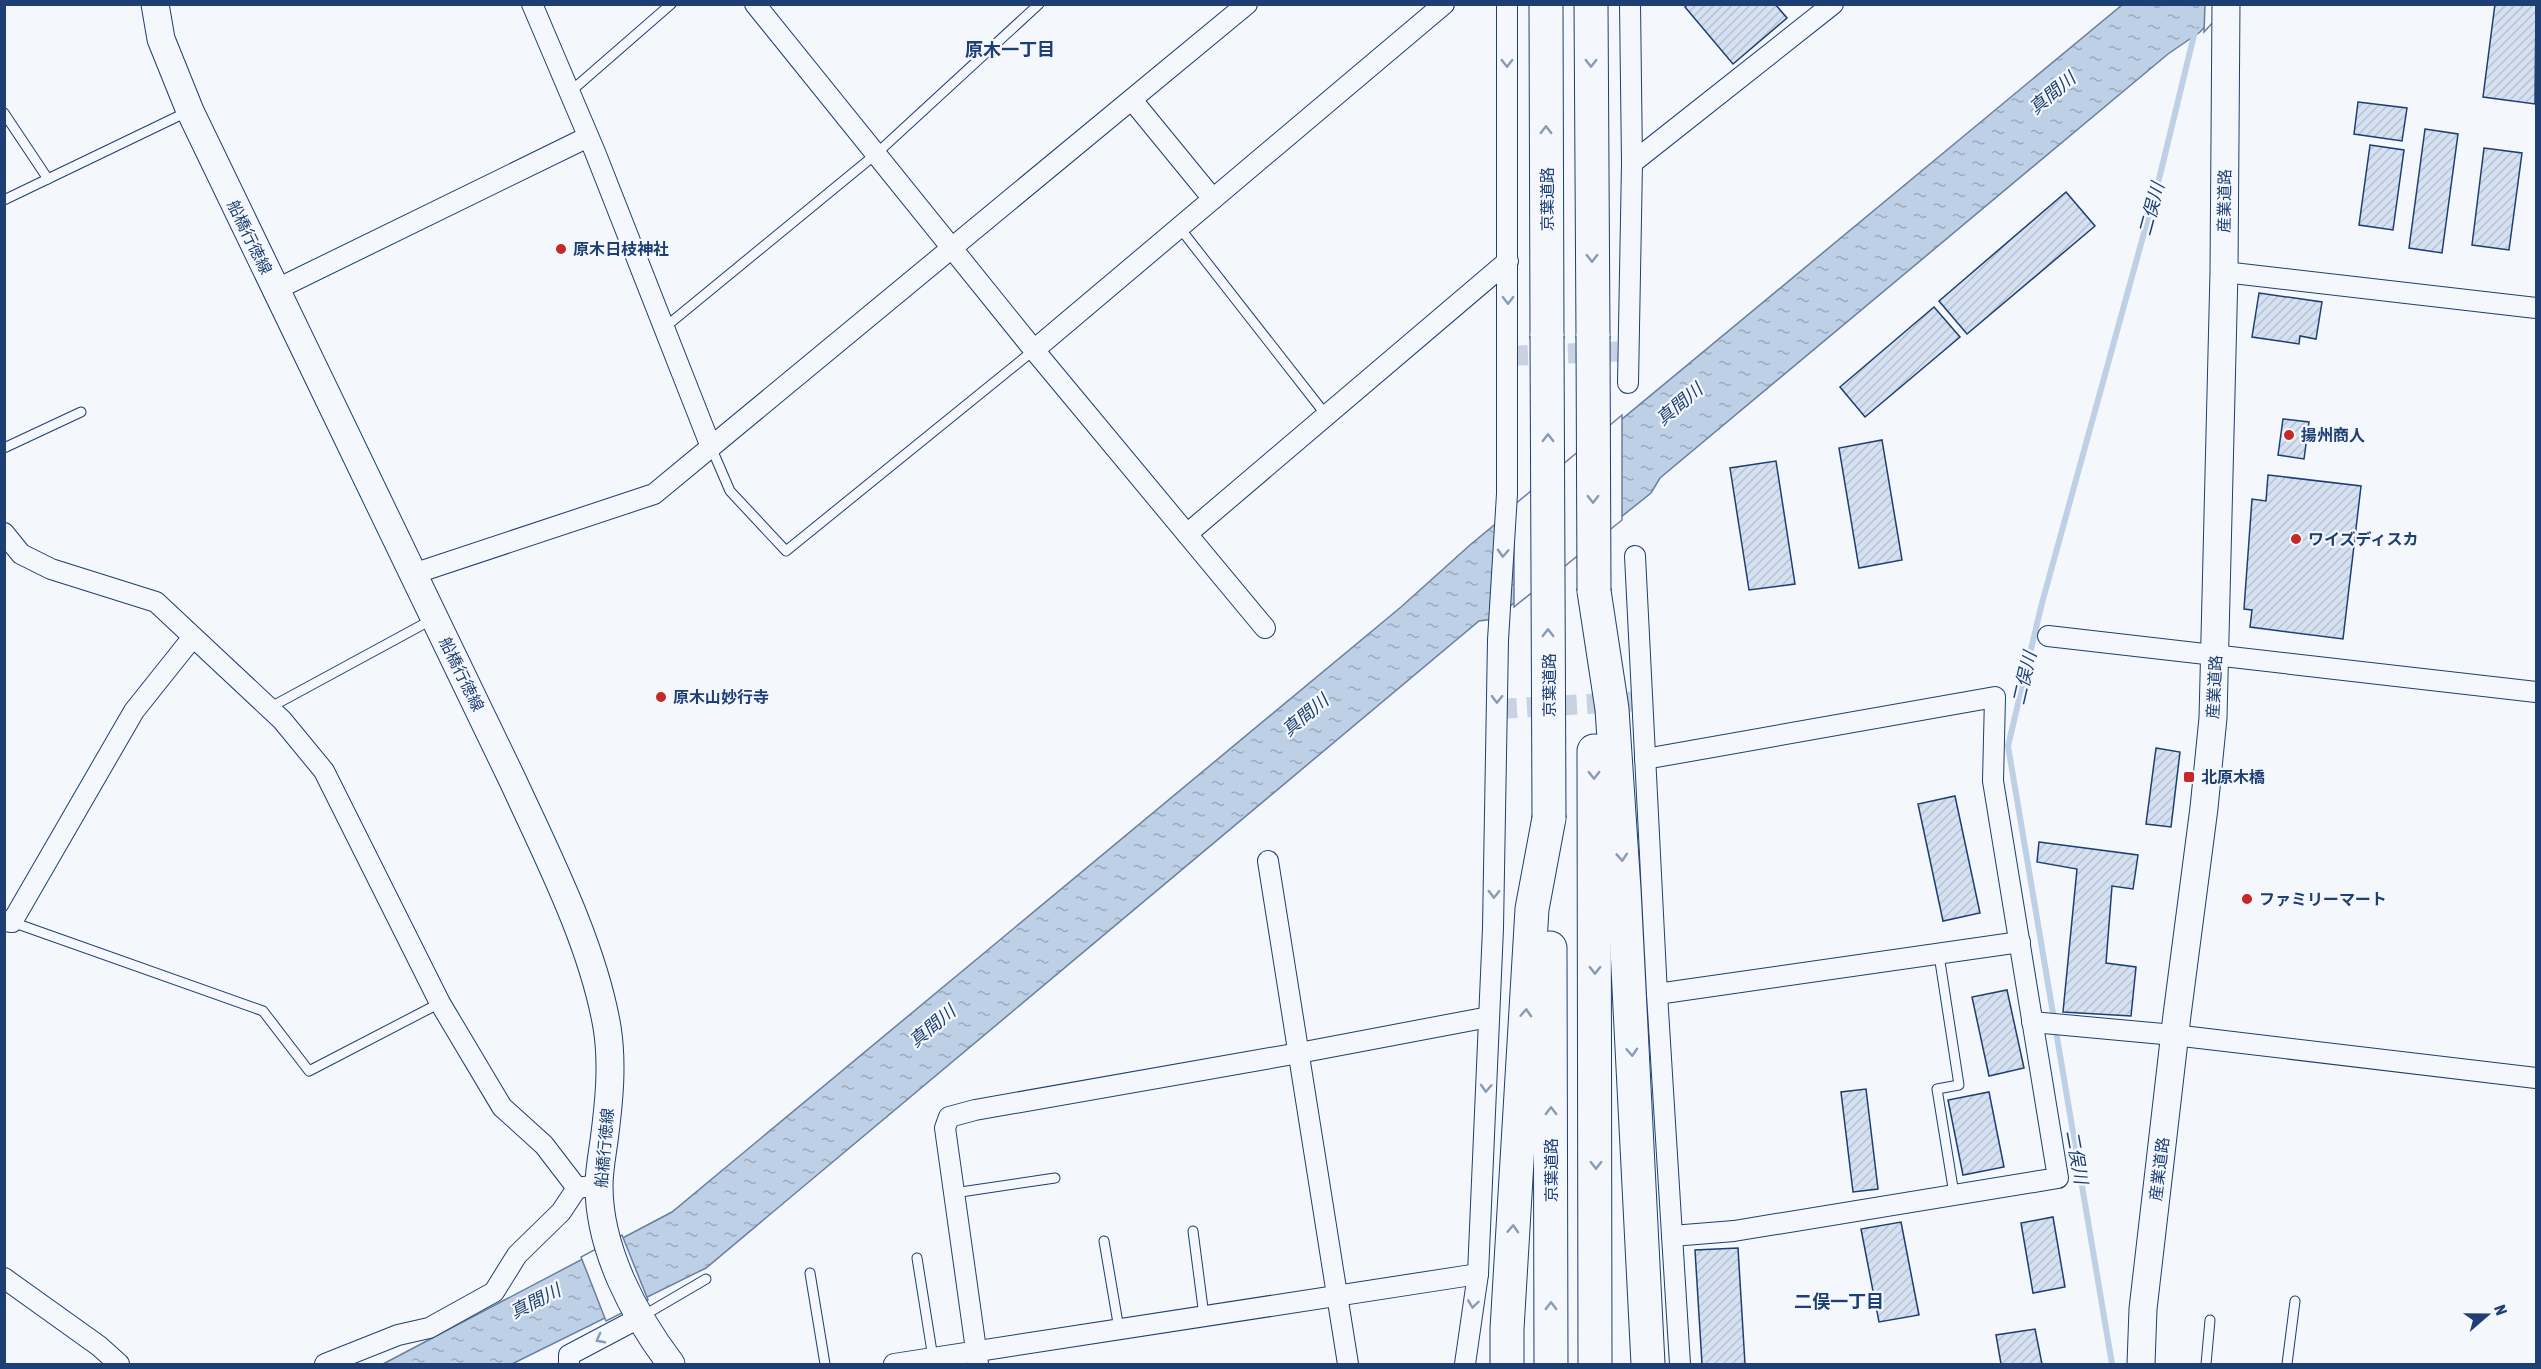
<svg xmlns="http://www.w3.org/2000/svg" width="2541" height="1369" font-family="'Asap Condensed','Noto Sans JP',sans-serif">
<style>
.water{fill:url(#water-ripples);stroke:#687fa3;stroke-width:1.5}
.pier{fill:#f4f7fb;stroke:#687fa3;stroke-width:1.5}
.lines{fill:none;stroke-linecap:round;stroke-linejoin:round}
.stream{stroke:#bed0e5;stroke-width:6}
.building{fill:url(#building-hatch);stroke:#1d3f73;stroke-width:1.5}
.minor-tunnel{stroke:#c9d2e0;stroke-width:20;stroke-dasharray:20 10;stroke-linecap:butt}
.service-casing{stroke:#1d3f73;stroke-width:11}
.minor-casing{stroke:#1d3f73;stroke-width:22}
.secondary-casing{stroke:#1d3f73;stroke-width:29}
.motorway-casing{stroke:#1d3f73;stroke-width:35}
.service{stroke:#f4f7fb;stroke-width:9}
.minor{stroke:#f4f7fb;stroke-width:20}
.secondary{stroke:#f4f7fb;stroke-width:27}
.motorway{stroke:#f4f7fb;stroke-width:33}
.motorway-bridge-casing{stroke:#1d3f73;stroke-width:35;stroke-linecap:butt}
.motorway-bridge{stroke:#f4f7fb;stroke-width:33}
.oneway{stroke:#889bb7}
.poi-dot{fill:#c62828;stroke:#f4f7fb;stroke-width:2}
.labels{text-anchor:middle;dominant-baseline:central;stroke-width:4.5;stroke-linejoin:round;paint-order:stroke}
.street-label{font-size:16px;fill:#1d3f73;stroke:#f4f7fb}
.poi-label{font-size:16px;font-weight:bold;fill:#1d3f73;stroke:#f4f7fb;text-anchor:start}
.neighbourhood-label{font-size:18px;font-weight:bold;fill:#1d3f73;stroke:#f4f7fb}
.water-label{font-size:18px;font-style:italic;fill:#1d3f73;stroke:#f4f7fb}
</style>
<defs>
<pattern id="water-ripples" width="26" height="14" patternUnits="userSpaceOnUse" patternTransform="scale(1.5)"><rect width="26" height="14" fill="#bed0e5"/><path d="M2 4q2-2 4 0t4 0M15 11q2-2 4 0t4 0" fill="none" stroke="#9aaabe"/></pattern>
<pattern id="building-hatch" width="6" height="6" patternUnits="userSpaceOnUse" patternTransform="scale(1.5)"><rect width="6" height="6" fill="#d5e0f0"/><path d="M-1 1l2-2M0 6l6-6M5 7l2-2" fill="none" stroke="#b6c1d1"/></pattern>
</defs>
<rect width="100%" height="100%" fill="#f4f7fb"/>
<polygon class="water" points="2122,5 2226,5 2200,32 2168,54 1660,478 1651,493 1494,619 1479,621 706,1268 512,1364 383,1364 672,1212 1401,607 1470,545"/>
<g class="pier">
<polygon points="2205,5 2229,5 2204,32"/>
<polygon points="1622,415 1622,520 1514,607 1514,505"/>
<polygon points="622,1235 648,1300 606,1321 581,1257"/>
</g>
<g class="lines">
<polyline class="stream" points="2112,1364 2008,746 2042,603 2160,175 2195,31"/>
</g>
<g class="building">
<polygon points="1688,4 1775,4 1787,18 1733,64 1685,7"/>
<polygon points="2495,4 2536,4 2535,104 2483,97"/>
<polygon points="2358,102 2407,108 2402,141 2354,134"/>
<polygon points="2425,129 2458,134 2442,253 2409,248"/>
<polygon points="2370,145 2404,150 2393,230 2359,225"/>
<polygon points="2484,148 2522,153 2509,250 2472,245"/>
<polygon points="2066,192 2095,226 1967,334 1939,301"/>
<polygon points="2259,293 2322,302 2316,339 2300,336 2299,344 2252,337"/>
<polygon points="1934,307 1960,337 1865,417 1840,387"/>
<polygon points="2283,419 2309,422 2304,459 2278,455"/>
<polygon points="1882,440 1902,560 1859,568 1839,448"/>
<polygon points="1776,461 1795,584 1749,590 1730,468"/>
<polygon points="2268,475 2361,486 2343,639 2250,627 2252,610 2244,609 2252,499 2266,501"/>
<polygon points="2156,748 2180,752 2171,827 2146,824"/>
<polygon points="1955,796 1980,913 1943,921 1918,804"/>
<polygon points="2039,842 2138,855 2133,889 2112,886 2106,963 2136,967 2131,1016 2063,1012 2077,869 2037,862"/>
<polygon points="2007,990 2024,1068 1989,1076 1972,997"/>
<polygon points="1866,1089 1878,1189 1853,1192 1841,1092"/>
<polygon points="1989,1092 2004,1167 1963,1175 1948,1100"/>
<polygon points="2053,1217 2065,1287 2033,1293 2021,1223"/>
<polygon points="1901,1222 1919,1315 1879,1322 1861,1229"/>
<polygon points="1738,1248 1745,1364 1702,1364 1695,1250"/>
<polygon points="2035,1329 2042,1364 2001,1364 1996,1335"/>
</g>
<g class="lines">
<g class="minor-tunnel">
<polyline points="1508,356 1628,351"/>
<polyline points="1497,709 1642,701"/>
</g>
<defs>
<g id="service">
<polyline points="570,92 671,4"/>
<polyline points="4,113 48,179"/>
<polyline points="4,200 189,111"/>
<polyline points="1179,227 1326,415"/>
<polyline points="664,328 876,154 1039,4"/>
<polyline points="711,447 730,491 786,551 1034,350"/>
<polyline points="4,448 81,412"/>
<polyline points="269,708 433,619"/>
<polyline points="12,922 263,1011 309,1071 440,1003"/>
<polyline points="1939,955 1959,1085 1937,1089 1954,1194"/>
<polyline points="954,1193 1055,1178"/>
<polyline points="1193,1231 1204,1316"/>
<polyline points="1104,1241 1119,1329"/>
<polyline points="917,1258 933,1358"/>
<polyline points="810,1273 825,1364"/>
<polyline points="641,1317 706,1279"/>
<polyline points="2206,1364 2210,1320"/>
<polyline points="2287,1364 2295,1301"/>
</g>
<g id="minor">
<polyline points="532,4 595,152 711,447"/>
<polyline points="755,4 1034,350 1265,628"/>
<polyline points="1132,100 1213,199"/>
<polyline points="1632,163 1833,4"/>
<polyline points="2224,272 2536,308"/>
<polyline points="275,290 588,137"/>
<polyline points="1034,350 1444,4"/>
<polyline points="1628,383 1632,163 1630,4"/>
<polyline points="4,533 21,554 51,569 156,602 282,720 324,771 440,1003 502,1107 544,1145 577,1188 599,1185"/>
<polyline points="1187,534 1508,261"/>
<polyline points="1635,556 1657,994 1680,1364"/>
<polyline points="413,574 654,494 1247,4"/>
<polyline points="2048,636 2536,692"/>
<polyline points="1645,759 1995,697 1993,781 2058,1178 1734,1231 1672,1236"/>
<polyline points="1268,861 1348,1364"/>
<polyline points="4,921 12,922 134,711 193,637"/>
<polyline points="1657,994 2020,942"/>
<polyline points="2032,1022 2174,1035 2536,1078"/>
<polyline points="4,1278 99,1346 119,1364"/>
<polyline points="325,1364 398,1335 429,1328 494,1292 517,1255 561,1212 577,1188"/>
<polyline points="569,1364 569,1355 639,1318"/>
<polyline points="894,1364 1478,1274"/>
<polyline points="978,1364 945,1128 949,1117 975,1110 1299,1053 1489,1017"/>
<polyline points="1465,1364 1478,1274 1493,928 1498,640 1507,494 1507,4"/>
</g>
<g id="secondary">
<path d="M155,4L161,39L190,111L513,781C548,857 593,945 607,1027C613,1064 609,1103 604,1141C602,1155 599,1171 599,1186C599,1249 634,1315 671,1364"/>
<polyline points="2141,1364 2143,1309 2177,1015 2204,808 2213,718 2224,272 2226,4"/>
</g>
<g id="motorway">
<polyline points="1546,4 1547,336"/>
<polyline points="1591,4 1593,336"/>
<polyline points="1594,591 1612,709 1624,889 1648,1364"/>
<polyline points="1594,751 1595,1364"/>
<polyline points="1550,948 1551,1364"/>
<polyline points="1507,1364 1507,1329 1532,909 1549,818"/>
</g>
</defs>
<use href="#service" class="service-casing"/>
<use href="#minor" class="minor-casing"/>
<use href="#secondary" class="secondary-casing"/>
<use href="#motorway" class="motorway-casing"/>
<use href="#service" class="service"/>
<use href="#minor" class="minor"/>
<use href="#secondary" class="secondary"/>
<use href="#motorway" class="motorway"/>
<defs>
<g id="motorway-bridge">
<polyline points="1547,336 1549,818"/>
<polyline points="1593,336 1594,591"/>
</g>
</defs>
<use href="#motorway-bridge" class="motorway-bridge-casing"/>
<use href="#motorway-bridge" class="motorway-bridge"/>
</g>
<defs><path id="oneway-chevron" d="M-2-3.5L2.5 0L-2 3.5" fill="none" stroke-width="1.6" stroke-linecap="round" stroke-linejoin="round" transform="scale(1.5)"/></defs>
<g class="oneway">
<use href="#oneway-chevron" transform="translate(1507 63) rotate(90)"/>
<use href="#oneway-chevron" transform="translate(1591 63) rotate(90)"/>
<use href="#oneway-chevron" transform="translate(1546 130) rotate(-90)"/>
<use href="#oneway-chevron" transform="translate(1592 258) rotate(90)"/>
<use href="#oneway-chevron" transform="translate(1508 300) rotate(90)"/>
<use href="#oneway-chevron" transform="translate(1548 438) rotate(-90)"/>
<use href="#oneway-chevron" transform="translate(1593 499) rotate(90)"/>
<use href="#oneway-chevron" transform="translate(1503 553) rotate(93)"/>
<use href="#oneway-chevron" transform="translate(1548 633) rotate(-90)"/>
<use href="#oneway-chevron" transform="translate(1497 699) rotate(91)"/>
<use href="#oneway-chevron" transform="translate(1594 775) rotate(90)"/>
<use href="#oneway-chevron" transform="translate(1622 857) rotate(86)"/>
<use href="#oneway-chevron" transform="translate(1494 894) rotate(91)"/>
<use href="#oneway-chevron" transform="translate(1595 970) rotate(90)"/>
<use href="#oneway-chevron" transform="translate(1526 1013) rotate(-87)"/>
<use href="#oneway-chevron" transform="translate(1632 1052) rotate(87)"/>
<use href="#oneway-chevron" transform="translate(1486 1088) rotate(93)"/>
<use href="#oneway-chevron" transform="translate(1551 1111) rotate(-90)"/>
<use href="#oneway-chevron" transform="translate(1596 1165) rotate(90)"/>
<use href="#oneway-chevron" transform="translate(1513 1229) rotate(-87)"/>
<use href="#oneway-chevron" transform="translate(1473 1304) rotate(98)"/>
<use href="#oneway-chevron" transform="translate(1551 1306) rotate(-90)"/>
<use href="#oneway-chevron" transform="translate(600 1339) rotate(152)"/>
</g>
<g class="poi-dot">
<circle cx="561" cy="249" r="6"/>
<circle cx="2289" cy="435" r="6"/>
<circle cx="2296" cy="539" r="6"/>
<circle cx="661" cy="697" r="6"/>
<rect x="2183" y="771" width="12" height="12" rx="3"/>
<circle cx="2247" cy="899" r="6"/>
</g>
<g class="labels">
<g class="street-label">
<text transform="translate(1547 199) rotate(-90)">京葉道路</text>
<text transform="translate(2224 201) rotate(-89)">産業道路</text>
<text transform="translate(250 237) rotate(64)">船橋行徳線</text>
<text transform="translate(462 674) rotate(64)">船橋行徳線</text>
<text transform="translate(1549 685) rotate(-90)">京葉道路</text>
<text transform="translate(2214 687) rotate(-87)">産業道路</text>
<text transform="translate(604 1148) rotate(-85)">船橋行徳線</text>
<text transform="translate(2159 1169) rotate(-83)">産業道路</text>
<text transform="translate(1551 1170) rotate(-90)">京葉道路</text>
</g>
<g class="poi-label">
<text x="573" y="249">原木日枝神社</text>
<text x="2301" y="435">揚州商人</text>
<text x="2308" y="539">ワイズディスカ</text>
<text x="673" y="697">原木山妙行寺</text>
<text x="2201" y="777">北原木橋</text>
<text x="2259" y="899">ファミリーマート</text>
</g>
<g class="neighbourhood-label">
<text x="1010" y="49">原木一丁目</text>
<text x="1839" y="1301">二俣一丁目</text>
</g>
<g class="water-label">
<text transform="translate(2052 93) rotate(-40)">真間川</text>
<text transform="translate(2151 209) rotate(-75)">二俣川</text>
<text transform="translate(1679 404) rotate(-40)">真間川</text>
<text transform="translate(2024 678) rotate(-77)">二俣川</text>
<text transform="translate(1305 715) rotate(-40)">真間川</text>
<text transform="translate(932 1026) rotate(-40)">真間川</text>
<text transform="translate(2077 1157) rotate(80)">二俣川</text>
<text transform="translate(535 1301) rotate(-27)">真間川</text>
</g>
</g>
<rect width="2541" height="1369" fill="none" stroke="#1d3f73" stroke-width="12"/>
<g transform="translate(2487 1315) rotate(70)" stroke="#f4f7fb" stroke-width="4.5" paint-order="stroke">
<path d="M0-4.5L10 22L0 15L-10 22Z" fill="#1d3f73"/>
<text y="-9" font-size="16" font-weight="bold" text-anchor="middle" fill="#1d3f73">N</text>
</g>
</svg>
